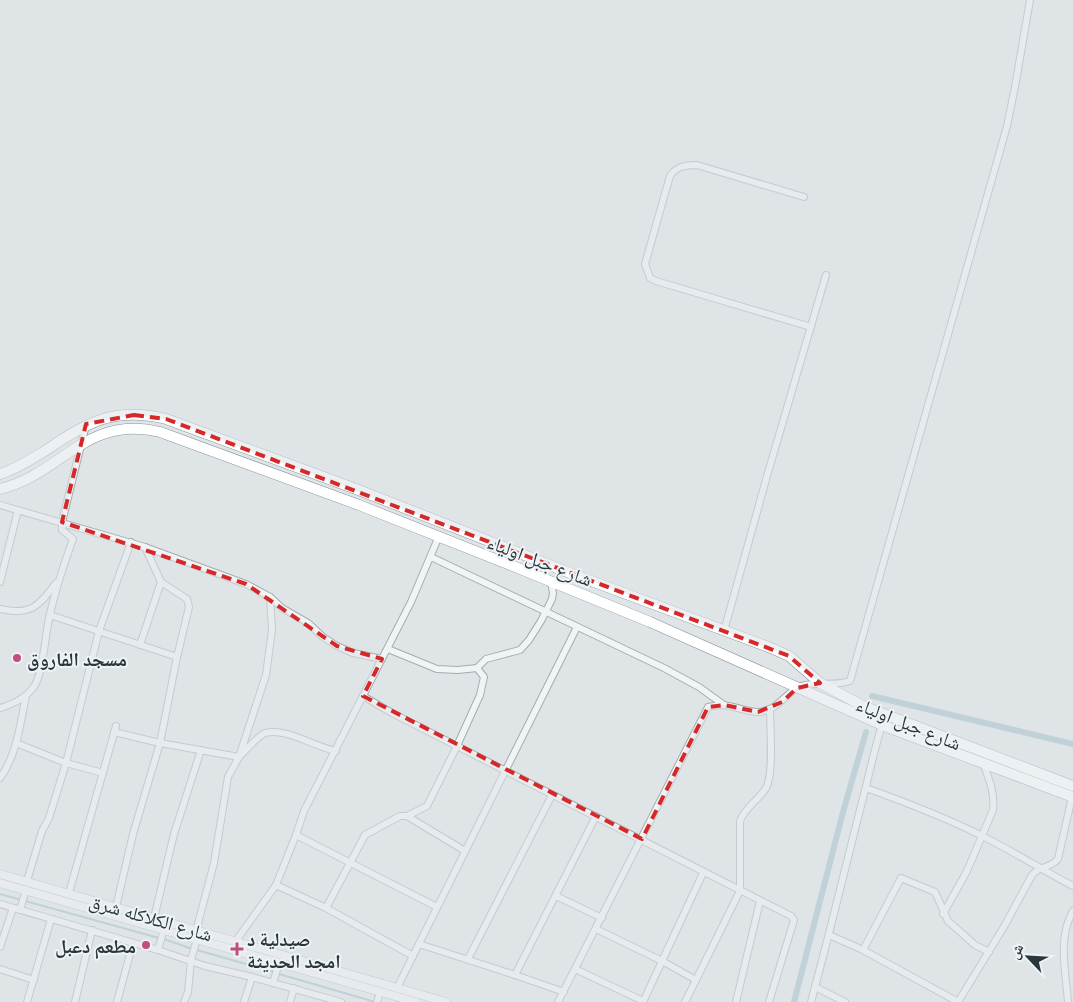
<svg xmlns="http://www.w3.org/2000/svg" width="1073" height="1002" font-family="'Titillium Web','Noto Naskh Arabic',sans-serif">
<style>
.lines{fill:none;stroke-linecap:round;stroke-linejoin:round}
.stream{stroke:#9cbbc4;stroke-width:2}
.canal{stroke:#9cbbc4;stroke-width:6}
.minor-casing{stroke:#a5acb0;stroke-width:8}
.tertiary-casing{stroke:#a5acb0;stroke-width:9}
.trunk-casing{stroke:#87959c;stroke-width:11}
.minor{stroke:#f1f4f5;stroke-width:6}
.tertiary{stroke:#f1f4f5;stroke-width:8}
.trunk{stroke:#fff;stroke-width:10}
.marked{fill:none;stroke:#d62828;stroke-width:4;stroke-dasharray:10 6;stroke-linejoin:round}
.poi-dot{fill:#c24d80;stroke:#eef3f5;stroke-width:2}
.labels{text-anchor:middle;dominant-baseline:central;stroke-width:4;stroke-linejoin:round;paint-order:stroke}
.street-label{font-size:19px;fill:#29363c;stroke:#eef3f5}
.poi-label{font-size:19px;font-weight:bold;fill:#29363c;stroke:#eef3f5;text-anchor:start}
</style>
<rect width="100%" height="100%" fill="#dfe4e7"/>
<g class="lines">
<g class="stream">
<polyline points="0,894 159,938"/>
<polyline points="164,939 192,949"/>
<polyline points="197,950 274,972"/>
<polyline points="279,974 375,1002"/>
</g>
<g class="canal">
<polyline points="872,696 1073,744"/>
<polyline points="794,1002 843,812 866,732"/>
</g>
<defs>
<g id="minor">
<path d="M804,197L697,165C686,165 677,166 670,176L645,264L650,278L656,281L811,327"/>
<polyline points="0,505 145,547 246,584 270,597 282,608 308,623 323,637 337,646 353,653 382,659"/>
<polyline points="431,557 664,668 699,687 724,705"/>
<polyline points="0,582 18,510"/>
<path d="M0,609C31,616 39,606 56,583"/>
<polyline points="50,615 177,657"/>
<polyline points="724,631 767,476 826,275"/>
<polyline points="140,645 161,582 145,547"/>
<polyline points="388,649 437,669 458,670 477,668 486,659 520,650 529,640 541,621 552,599 553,593 551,582"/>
<polyline points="363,696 392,713 791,916 794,920 769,1002"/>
<path d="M0,708C14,704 27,698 35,685C44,669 45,633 50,614C56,588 64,564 73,539L62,530V522L86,425"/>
<path d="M114,732L160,743L239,757C245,751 258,736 265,733C285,727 315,747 336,751"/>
<polyline points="16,743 66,763 103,773"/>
<path d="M0,778C17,755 20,724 26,696"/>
<path d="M866,788C905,802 945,817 982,836C1013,851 1042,870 1073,886"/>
<polyline points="407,816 427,806 456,748 480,695 484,677 477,668"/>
<polyline points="296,835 437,907"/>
<polyline points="27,881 42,831 49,818 66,763 99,631 131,542"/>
<polyline points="276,885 326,908 413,956"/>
<polyline points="69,893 116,726"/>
<polyline points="556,896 602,918"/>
<polyline points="0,904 158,950 205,966 252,977 341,1002"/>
<polyline points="116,907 133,834 160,743 177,657 189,607 187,599 161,582"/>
<polyline points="326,908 365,835 400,816 407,816 465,851"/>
<polyline points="20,910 26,890"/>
<path d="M943,914L967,871L993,810C995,793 989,779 983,763"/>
<polyline points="154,918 174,834 201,750"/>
<polyline points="596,929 662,961 696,980"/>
<polyline points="196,931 214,863 228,777 239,757 266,675 272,630 270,597"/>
<polyline points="829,935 863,950 958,1002"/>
<polyline points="235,942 276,885 296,835 304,811 411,602 439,536"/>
<polyline points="419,944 515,975 596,816"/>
<polyline points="0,947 13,908"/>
<polyline points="158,950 164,929"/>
<polyline points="863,950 901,878 935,892 948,921 975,945 989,952"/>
<polyline points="468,959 552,795"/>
<polyline points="0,969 34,980"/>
<polyline points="575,969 643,1001"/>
<polyline points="515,975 564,992"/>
<polyline points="273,983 279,963"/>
<polyline points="815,987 845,1002"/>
<polyline points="397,988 577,627"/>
<polyline points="27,1002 51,919"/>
<polyline points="75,1002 92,930"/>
<polyline points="117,1002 133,943"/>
<polyline points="184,1002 188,992 191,960 197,939"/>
<polyline points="244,1002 252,977"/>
<polyline points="290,1002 294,988"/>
<polyline points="377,1002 380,992"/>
<path d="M558,1002L708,707C713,706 718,705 723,705C735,706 746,712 758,712C777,711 783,696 797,688C811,680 835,687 850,681L1007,126L1015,87L1030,0"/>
<polyline points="643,1002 703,873"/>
<path d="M685,1002L740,891V821C745,807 759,800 766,788C774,775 770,726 770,709"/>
<polyline points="736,1002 760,901"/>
<path d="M811,1002C829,936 845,869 862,802C869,776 874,750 882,725"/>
<path d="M958,1002L1005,925L1032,875C1039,866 1051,868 1058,859L1072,797"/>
<path d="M1068,1002C1066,972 1057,939 1073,911"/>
</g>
<g id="tertiary">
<polyline points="0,874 446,1002"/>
<polyline points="0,883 416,1002"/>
</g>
<g id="trunk">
<path d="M0,474C17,469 33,458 48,449C88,421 116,407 166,419L356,489L570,573L771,648L789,656L820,683L863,706L1073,786"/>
<path d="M0,489C62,474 86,414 160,432L359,505L513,566L650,622L882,725L1073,797"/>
</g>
</defs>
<use href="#minor" class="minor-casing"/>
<use href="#tertiary" class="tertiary-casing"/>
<use href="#trunk" class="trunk-casing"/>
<use href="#minor" class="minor"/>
<use href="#tertiary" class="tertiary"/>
<use href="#trunk" class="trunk"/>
</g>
<path d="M0 0H1073V1002H0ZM134,415L166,419L789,656L820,683L797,688L782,702L758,712L724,705L708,707L642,839L363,696L382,659L337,646L246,584L62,522L86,424Z" fill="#dfe4e7" fill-opacity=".55" fill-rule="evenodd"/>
<path class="marked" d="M134,415L166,419L789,656L820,683L797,688L782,702L758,712L724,705L708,707L642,839L363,696L382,659L337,646L246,584L62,522L86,424Z"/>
<g class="poi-dot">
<circle cx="17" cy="658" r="5"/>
<circle cx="146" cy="945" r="5"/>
<path d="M234.5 941.5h5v5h5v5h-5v5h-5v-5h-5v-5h5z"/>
</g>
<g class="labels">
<g class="street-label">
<text transform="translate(540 560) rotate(21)">شارع جبل اولياء</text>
<text transform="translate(909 723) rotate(22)">شارع جبل اولياء</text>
<text transform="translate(151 917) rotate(16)">شارع الكلاكله شرق</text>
</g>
<g class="poi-label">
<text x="27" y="658">مسجد الفاروق</text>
<text x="247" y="938">صيدلية د<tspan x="247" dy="22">امجد الحديثة</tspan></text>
<text x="136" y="945" text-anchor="end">مطعم دعبل</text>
</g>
</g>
<g transform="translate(1028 957) rotate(295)" stroke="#eef3f5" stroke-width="4" paint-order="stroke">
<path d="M0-4L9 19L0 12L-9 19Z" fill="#29363c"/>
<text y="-8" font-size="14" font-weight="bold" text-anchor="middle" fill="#29363c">ش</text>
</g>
</svg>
